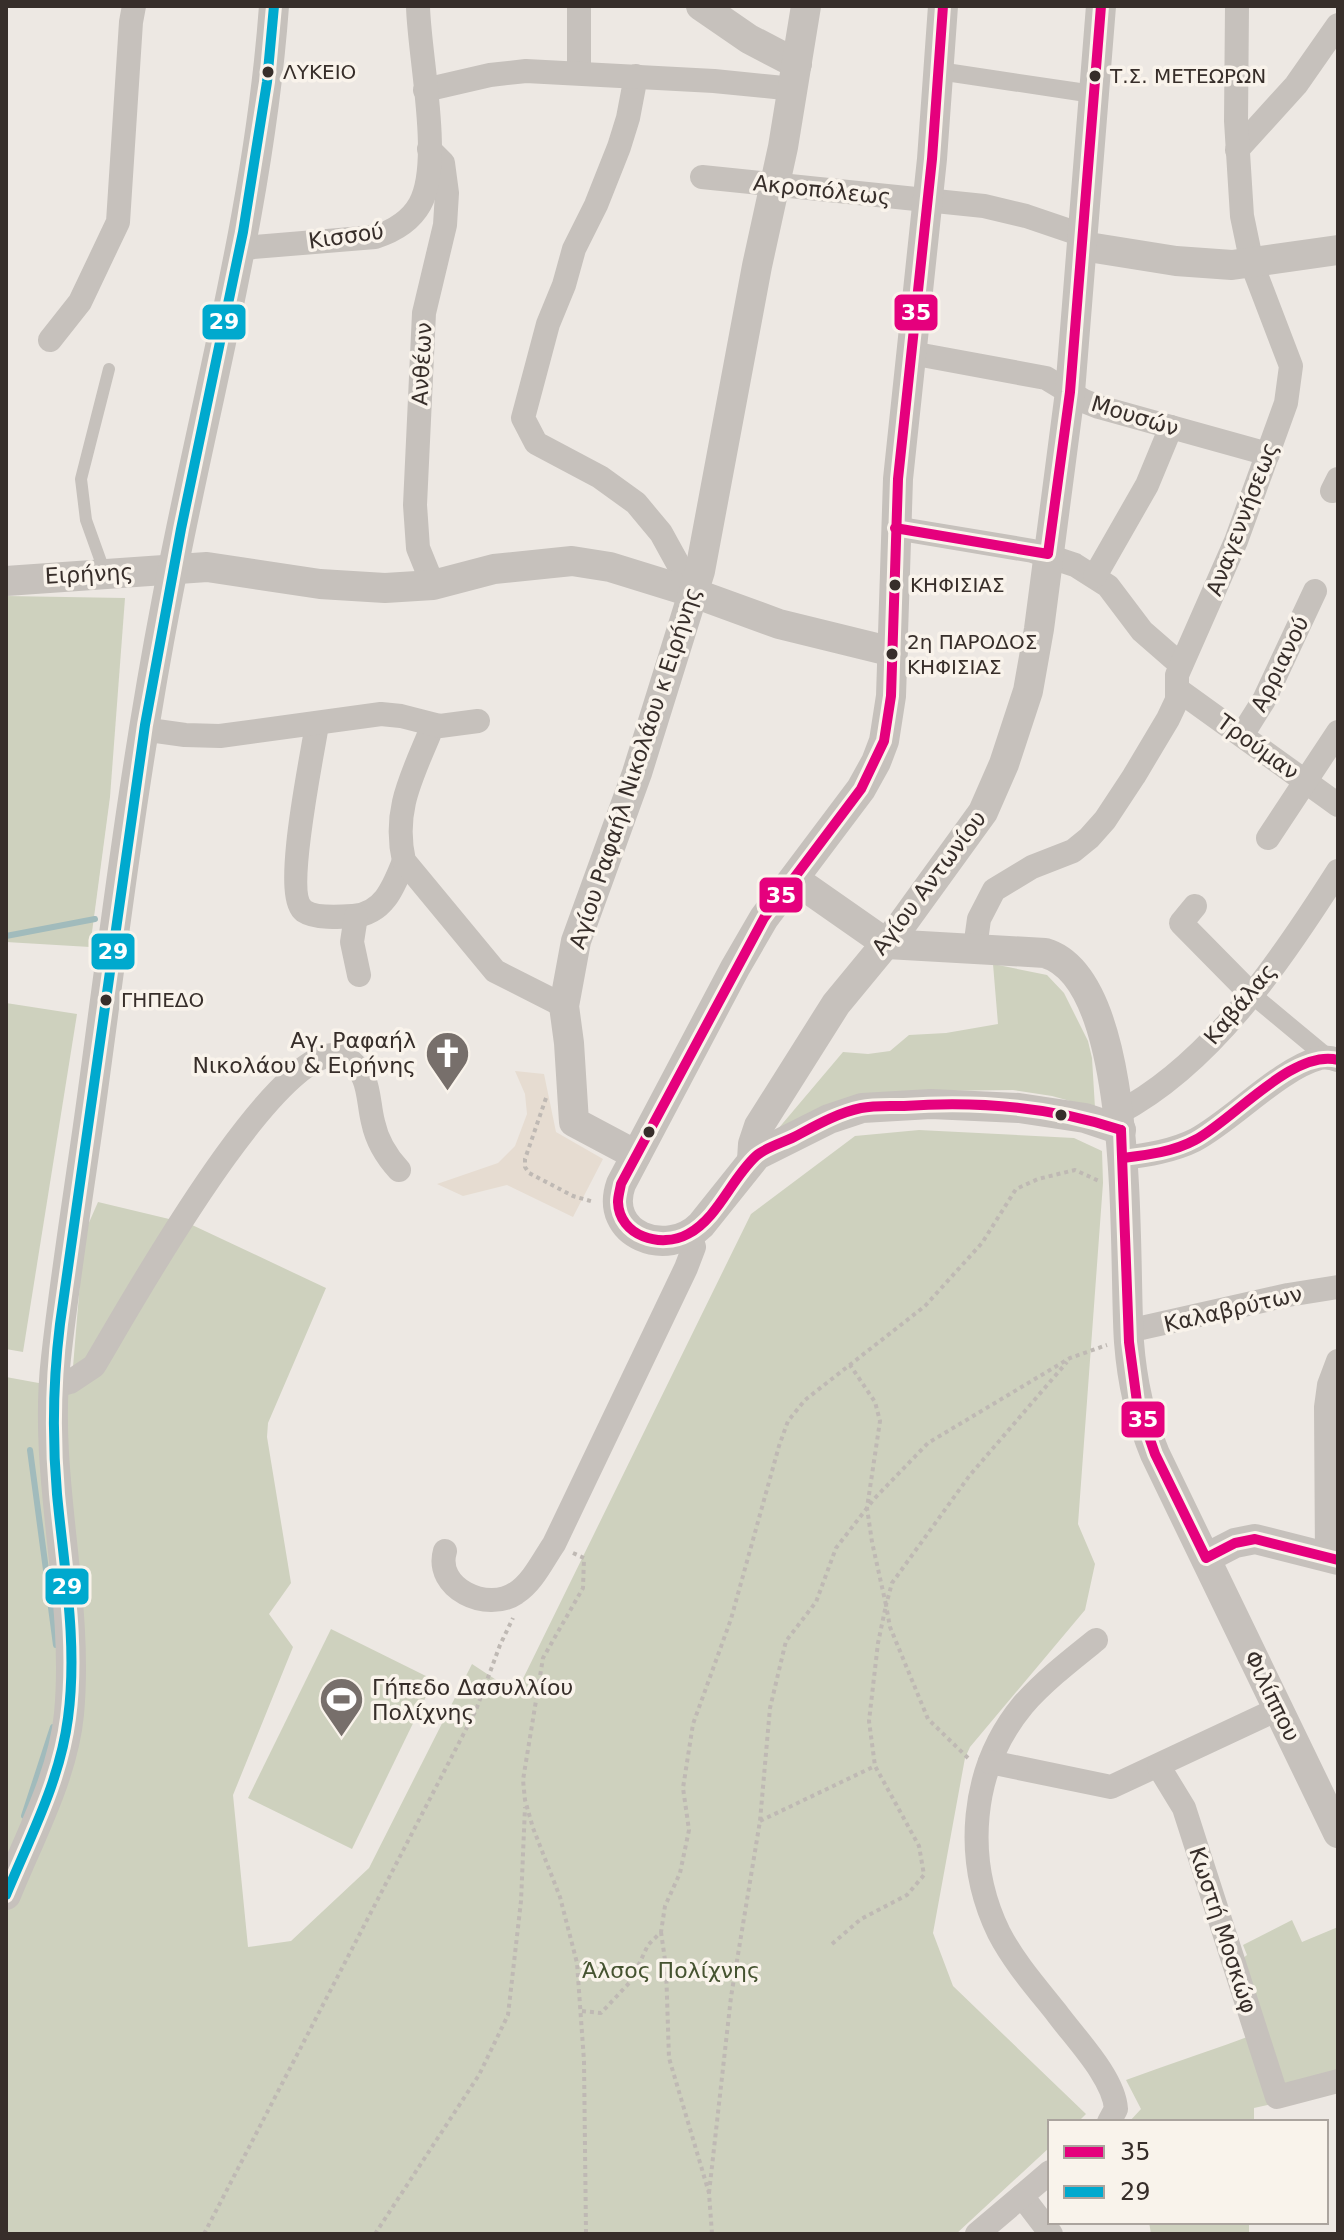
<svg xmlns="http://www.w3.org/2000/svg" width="1344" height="2240" font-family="'DejaVu Sans',sans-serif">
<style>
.green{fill:#ced1be}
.plaza{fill:#e6dcd1}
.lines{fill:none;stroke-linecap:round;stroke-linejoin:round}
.stream{stroke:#a1bbbc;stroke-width:6}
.path{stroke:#bfb9b4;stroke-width:4;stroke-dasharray:4 4;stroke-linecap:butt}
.service{stroke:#c6c1bc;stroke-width:12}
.pedestrian{stroke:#c6c1bc;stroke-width:18}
.minor{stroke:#c6c1bc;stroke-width:24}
.tertiary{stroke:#c6c1bc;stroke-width:30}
.bus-1-casing{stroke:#f9f3eb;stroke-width:16}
.bus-2-casing{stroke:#f9f3eb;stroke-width:16}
.bus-1{stroke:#e5007d;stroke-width:10}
.bus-2{stroke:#00a9ce;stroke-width:10}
.bus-dot{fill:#372e2a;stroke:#f9f3eb;stroke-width:3}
.labels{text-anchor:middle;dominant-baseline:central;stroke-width:7;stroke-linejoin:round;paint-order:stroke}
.bus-label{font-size:20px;fill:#372e2a;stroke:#f9f3eb;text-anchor:start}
.street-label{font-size:22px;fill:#372e2a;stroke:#f9f3eb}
.poi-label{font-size:22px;fill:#372e2a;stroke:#f9f3eb;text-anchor:end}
.park-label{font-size:22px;fill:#455330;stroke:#f9f3eb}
.line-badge{stroke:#f9f3eb;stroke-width:3}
.badge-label{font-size:22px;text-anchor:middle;font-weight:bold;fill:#fff}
</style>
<rect width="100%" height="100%" fill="#ede8e3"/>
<g class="green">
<polygon points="6,596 125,598 110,797 90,947 6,942"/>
<polygon points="993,964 1047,975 1064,993 1088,1041 1092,1058 1095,1108 1052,1096 1013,1090 932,1091 772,1136 843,1052 868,1054 890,1051 909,1035 946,1033 998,1024"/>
<polygon points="6,1003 77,1014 23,1352 6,1349"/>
<polygon points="919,1130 1074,1138 1102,1151 1103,1183 1078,1524 1095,1564 1085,1610 970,1747 965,1758 933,1933 953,1986 1086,2114 1078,2122 1050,2122 1050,2147 956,2234 6,2234 6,1377 55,1386 71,1391 84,1234 98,1202 190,1224 326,1288 268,1423 267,1437 291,1583 269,1614 293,1647 233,1795 248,1947 291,1941 369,1868 472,1664 516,1693 751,1214 855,1136"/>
<polygon points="331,1629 434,1680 352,1849 248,1798"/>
<path d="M1292,1920L1302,1942L1338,1927V2077L1276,2103L1254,2108V2122H1129L1141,2109L1126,2080C1172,2063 1219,2048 1266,2030L1242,1959L1247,1955L1243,1945Z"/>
<polygon points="1149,2222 1249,2222 1249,2234 1151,2234"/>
</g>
<polygon class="plaza" points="515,1071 544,1074 556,1132 603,1159 573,1217 507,1185 463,1196 437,1184 498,1163 515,1146 527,1114 525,1094"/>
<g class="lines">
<g class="stream">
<polyline points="6,936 95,919"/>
<polyline points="30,1450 56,1645"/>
<polyline points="24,1816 53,1727"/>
</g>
<g class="path">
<polyline points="546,1098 525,1159 525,1167 529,1173 573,1196 594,1202"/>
<polyline points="573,1553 584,1558 583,1588 543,1658 523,1780 525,1800 533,1828 560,1897 577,1963 584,2061 586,2234"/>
<polyline points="968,1758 928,1719 890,1627 886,1605 892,1583 970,1475 1067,1362"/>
<polyline points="760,1821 875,1766"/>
<polyline points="661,1932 666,1967 669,2058 709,2193 712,2234"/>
<polyline points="832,1944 861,1919 907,1895 924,1875 919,1846 875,1766 869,1721 878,1643 886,1605 872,1542 867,1508 880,1421 875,1402 850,1365"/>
<polyline points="582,2011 601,2013 631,1981 648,1945 661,1932 665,1906 680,1873 689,1830 683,1788 693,1724 731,1619 779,1446 788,1421 805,1400 925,1306 982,1243 1016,1189 1038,1179 1075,1170 1099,1181"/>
<polyline points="709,2193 731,1997 760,1821 770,1708 786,1641 816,1602 836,1548 874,1499 928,1443 1070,1358 1107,1345"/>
<polyline points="204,2234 476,1710 500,1645 513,1618"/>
<polyline points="375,2234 479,2075 508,2015 521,1901 525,1807"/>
</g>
<polyline class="service" points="105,573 86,520 81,479 109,369"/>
<g class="pedestrian">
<polyline points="939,71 1093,94"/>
<polyline points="1251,994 1328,1058"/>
</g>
<g class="minor">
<polyline points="579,73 579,6"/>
<polyline points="636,76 628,118 619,147 596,205 574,249 564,285 548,324 523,418 536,443 600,477 636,503 661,533 694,593"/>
<polyline points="425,90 490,75 526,71 714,81 794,89"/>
<polyline points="429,149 443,163 447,193 445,225 424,313 415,505 418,548 433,585"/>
<polyline points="1237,150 1296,85 1338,25"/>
<polyline points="702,177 984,206 1026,216 1082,235"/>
<path d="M242,248L375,237C394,231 410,222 420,204C443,162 419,56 418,6"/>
<polyline points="50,340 80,302 118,222 131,22 134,6"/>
<polyline points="911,353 1046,378 1084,401 1099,407 1268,454"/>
<polyline points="1332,491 1338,479"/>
<polyline points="895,528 1033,551 1075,565 1108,586 1142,631 1181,665"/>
<polyline points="1095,576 1147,485 1171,427"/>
<polyline points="1177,689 1338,805"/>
<path d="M317,724C313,753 282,895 304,911C316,919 340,917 353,916C384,914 394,886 404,861"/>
<path d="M433,725C414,773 392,808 404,861L495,971L564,1006"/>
<polyline points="142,729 185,735 220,736 381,714 401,716 440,726 478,721"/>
<polyline points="1242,735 1264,700 1315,591"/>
<polyline points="1268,838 1338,732"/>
<polyline points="1195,906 1181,923 1251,994"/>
<polyline points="356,916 352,942 359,975"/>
<polyline points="975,948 979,919 994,890 1032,867 1073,851 1089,838 1105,820 1134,776 1168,719 1177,700 1177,675 1236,541 1286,403 1291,366 1252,264 1242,216 1236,121 1237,6"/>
<path d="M1118,1113C1212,1064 1282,959 1338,871"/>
<path d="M1123,1158C1147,1155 1173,1151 1195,1140C1234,1119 1279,1069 1320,1058C1326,1057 1332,1058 1338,1060"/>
<polyline points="1128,1331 1288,1295 1338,1287"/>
<path d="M55,1386L70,1382L94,1366C122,1320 286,1021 346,1058C371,1073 367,1098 373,1122C377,1141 386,1156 399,1170"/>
<path d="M445,1551C434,1588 487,1613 516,1593C533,1582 543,1560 554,1544L686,1268L694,1247L690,1234"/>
<polyline points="1327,1557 1326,1407 1329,1385 1338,1361"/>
<path d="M1096,1640C1071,1660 1044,1681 1023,1705C970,1769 963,1859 999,1933C1014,1962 1036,1987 1056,2012C1074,2037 1114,2077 1116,2109L1109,2122"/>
<polyline points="990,1762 1111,1787 1278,1709"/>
<polyline points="1159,1767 1184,1808 1277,2097 1338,2081"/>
<polyline points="1022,2196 1051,2234"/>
<polyline points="977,2234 1050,2172"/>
</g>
<g class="tertiary">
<polyline points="701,6 749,39 797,64"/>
<path d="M943,6L932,159L898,479L891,696L884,741L876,762L861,789L764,918L735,968L621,1184C603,1235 667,1259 701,1225L757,1155L829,1119L862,1108L931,1104L1019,1108L1085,1118L1121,1130"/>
<polyline points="1082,246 1176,261 1232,265 1338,250"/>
<polyline points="6,581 207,567 320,584 385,588 433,585 494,569 572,561 610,567 694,593 779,624 893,652"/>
<path d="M794,879L887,944L1045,953C1138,980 1123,1262 1129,1342C1132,1382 1140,1418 1155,1454L1338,1833"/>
<polyline points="636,1155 574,1122 569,1043 564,1006 576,941 637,773 700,571 757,266 783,147 806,6"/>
<polyline points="752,1160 753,1144 759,1126 836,1004 902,924 983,812 1004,764 1028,691 1039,629 1070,392 1101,6"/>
<polyline points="1206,1558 1235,1543 1255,1539 1338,1560"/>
<path d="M6,1895C29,1838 63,1776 69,1714C80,1595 42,1477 56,1358C66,1268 81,1179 93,1090C115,928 135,765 166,604C204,403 259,211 274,6"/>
</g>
<defs>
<g id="bus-1">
<path d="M943,6L932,159L898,479L891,696L884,741L861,789L764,918L621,1184C620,1190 618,1196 618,1202C619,1236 661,1249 688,1234C718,1218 731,1179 756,1156C765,1148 782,1143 794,1137C815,1126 837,1113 861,1108C875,1105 890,1106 904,1106C976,1101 1052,1107 1121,1130"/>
<polyline points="895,528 1048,554 1070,392 1101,6"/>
<polyline points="1121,1130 1129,1342 1137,1402 1155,1454 1206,1558 1235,1543 1255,1539 1338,1560"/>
<path d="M1123,1158C1147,1155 1173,1152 1195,1140C1233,1120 1294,1048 1338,1060"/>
</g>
<path id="bus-2" d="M6,1895C30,1837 60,1781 68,1718C78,1644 64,1568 57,1494C52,1437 53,1381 60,1324L145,725L181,529L243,232L267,82L274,6"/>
</defs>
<use href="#bus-1" class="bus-1-casing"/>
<use href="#bus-2" class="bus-2-casing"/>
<use href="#bus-1" class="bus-1"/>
<use href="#bus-2" class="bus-2"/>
</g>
<defs>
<symbol id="church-pin" viewBox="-11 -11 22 30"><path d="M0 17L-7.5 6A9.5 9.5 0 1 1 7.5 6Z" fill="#776f6b" stroke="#f9f3eb"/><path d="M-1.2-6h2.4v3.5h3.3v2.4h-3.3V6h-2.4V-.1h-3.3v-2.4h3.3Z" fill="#fff"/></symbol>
<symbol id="stadium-pin" viewBox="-11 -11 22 30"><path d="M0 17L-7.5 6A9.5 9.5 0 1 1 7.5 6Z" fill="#776f6b" stroke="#f9f3eb"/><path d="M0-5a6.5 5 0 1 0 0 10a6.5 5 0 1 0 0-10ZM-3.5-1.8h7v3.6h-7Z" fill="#fff"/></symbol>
</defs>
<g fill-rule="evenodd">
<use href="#church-pin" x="422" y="1028" width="51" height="69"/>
<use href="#stadium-pin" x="316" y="1674" width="51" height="69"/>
</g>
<g class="bus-dot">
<circle cx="268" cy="72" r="7"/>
<circle cx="1095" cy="76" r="7"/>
<circle cx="895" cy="585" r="7"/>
<circle cx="892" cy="654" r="7"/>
<circle cx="106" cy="1000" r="7"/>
<circle cx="1061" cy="1115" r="7"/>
<circle cx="649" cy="1132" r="7"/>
</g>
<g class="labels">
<g class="bus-label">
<text x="283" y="72">ΛΥΚΕΙΟ</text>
<text x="1110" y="76">Τ.Σ. ΜΕΤΕΩΡΩΝ</text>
<text x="910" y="585">ΚΗΦΙΣΙΑΣ</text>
<text x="907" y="642">2η ΠΑΡΟΔΟΣ<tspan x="907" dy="25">ΚΗΦΙΣΙΑΣ</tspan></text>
<text x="121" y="1000">ΓΗΠΕΔΟ</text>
</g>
<g class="street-label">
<text transform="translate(822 190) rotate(6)">Ακροπόλεως</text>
<text transform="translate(346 236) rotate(-8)">Κισσού</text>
<text transform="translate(422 364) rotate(-87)">Ανθέων</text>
<text transform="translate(1135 416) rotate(17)">Μουσών</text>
<text transform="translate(1242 519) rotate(-69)">Αναγεννήσεως</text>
<text transform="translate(89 574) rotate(-3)">Ειρήνης</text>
<text transform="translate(1280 664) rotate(-64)">Αρριανού</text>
<text transform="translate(1258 747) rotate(36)">Τρούμαν</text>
<text transform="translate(635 768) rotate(-72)">Αγίου Ραφαήλ Νικολάου κ Ειρήνης</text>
<text transform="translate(929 883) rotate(-53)">Αγίου Αντωνίου</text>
<text transform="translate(1240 1004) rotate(-50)">Καβάλας</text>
<text transform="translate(1233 1309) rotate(-13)">Καλαβρύτων</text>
<text transform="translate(1272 1696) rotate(64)">Φιλίππου</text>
<text transform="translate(1223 1930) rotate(72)">Κωστή Μοσκώφ</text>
</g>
<g class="poi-label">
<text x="416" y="1040">Αγ. Ραφαήλ<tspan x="416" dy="25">Νικολάου &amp; Ειρήνης</tspan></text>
<text x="372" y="1687" text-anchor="start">Γήπεδο Δασυλλίου<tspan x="372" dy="25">Πολίχνης</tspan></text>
</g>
<g class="park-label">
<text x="671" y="1970">Άλσος Πολίχνης</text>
</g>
</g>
<g class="line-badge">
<rect x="893" y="293" width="46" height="39" rx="8" fill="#e5007d"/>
<rect x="201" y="303" width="46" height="38" rx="8" fill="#00a9ce"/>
<rect x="758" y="876" width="46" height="38" rx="8" fill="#e5007d"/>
<rect x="90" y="932" width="46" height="39" rx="8" fill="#00a9ce"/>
<rect x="1120" y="1400" width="46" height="39" rx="8" fill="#e5007d"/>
<rect x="44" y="1567" width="46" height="39" rx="8" fill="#00a9ce"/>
</g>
<g class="badge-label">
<text x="916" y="320">35</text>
<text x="224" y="329">29</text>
<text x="781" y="903">35</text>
<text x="113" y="959">29</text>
<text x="1143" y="1427">35</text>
<text x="67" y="1594">29</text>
</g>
<rect width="1344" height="2240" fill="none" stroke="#372e2a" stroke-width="16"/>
<rect x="1048" y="2120" width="280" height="104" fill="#f9f3eb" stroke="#aba49e" stroke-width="2"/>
<rect x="1064" y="2146" width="40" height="12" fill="#e5007d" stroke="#aba49e" stroke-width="2"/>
<text x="1120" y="2160" font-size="24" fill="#372e2a">35</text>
<rect x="1064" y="2186" width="40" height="12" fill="#00a9ce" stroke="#aba49e" stroke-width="2"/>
<text x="1120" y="2200" font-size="24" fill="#372e2a">29</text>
</svg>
